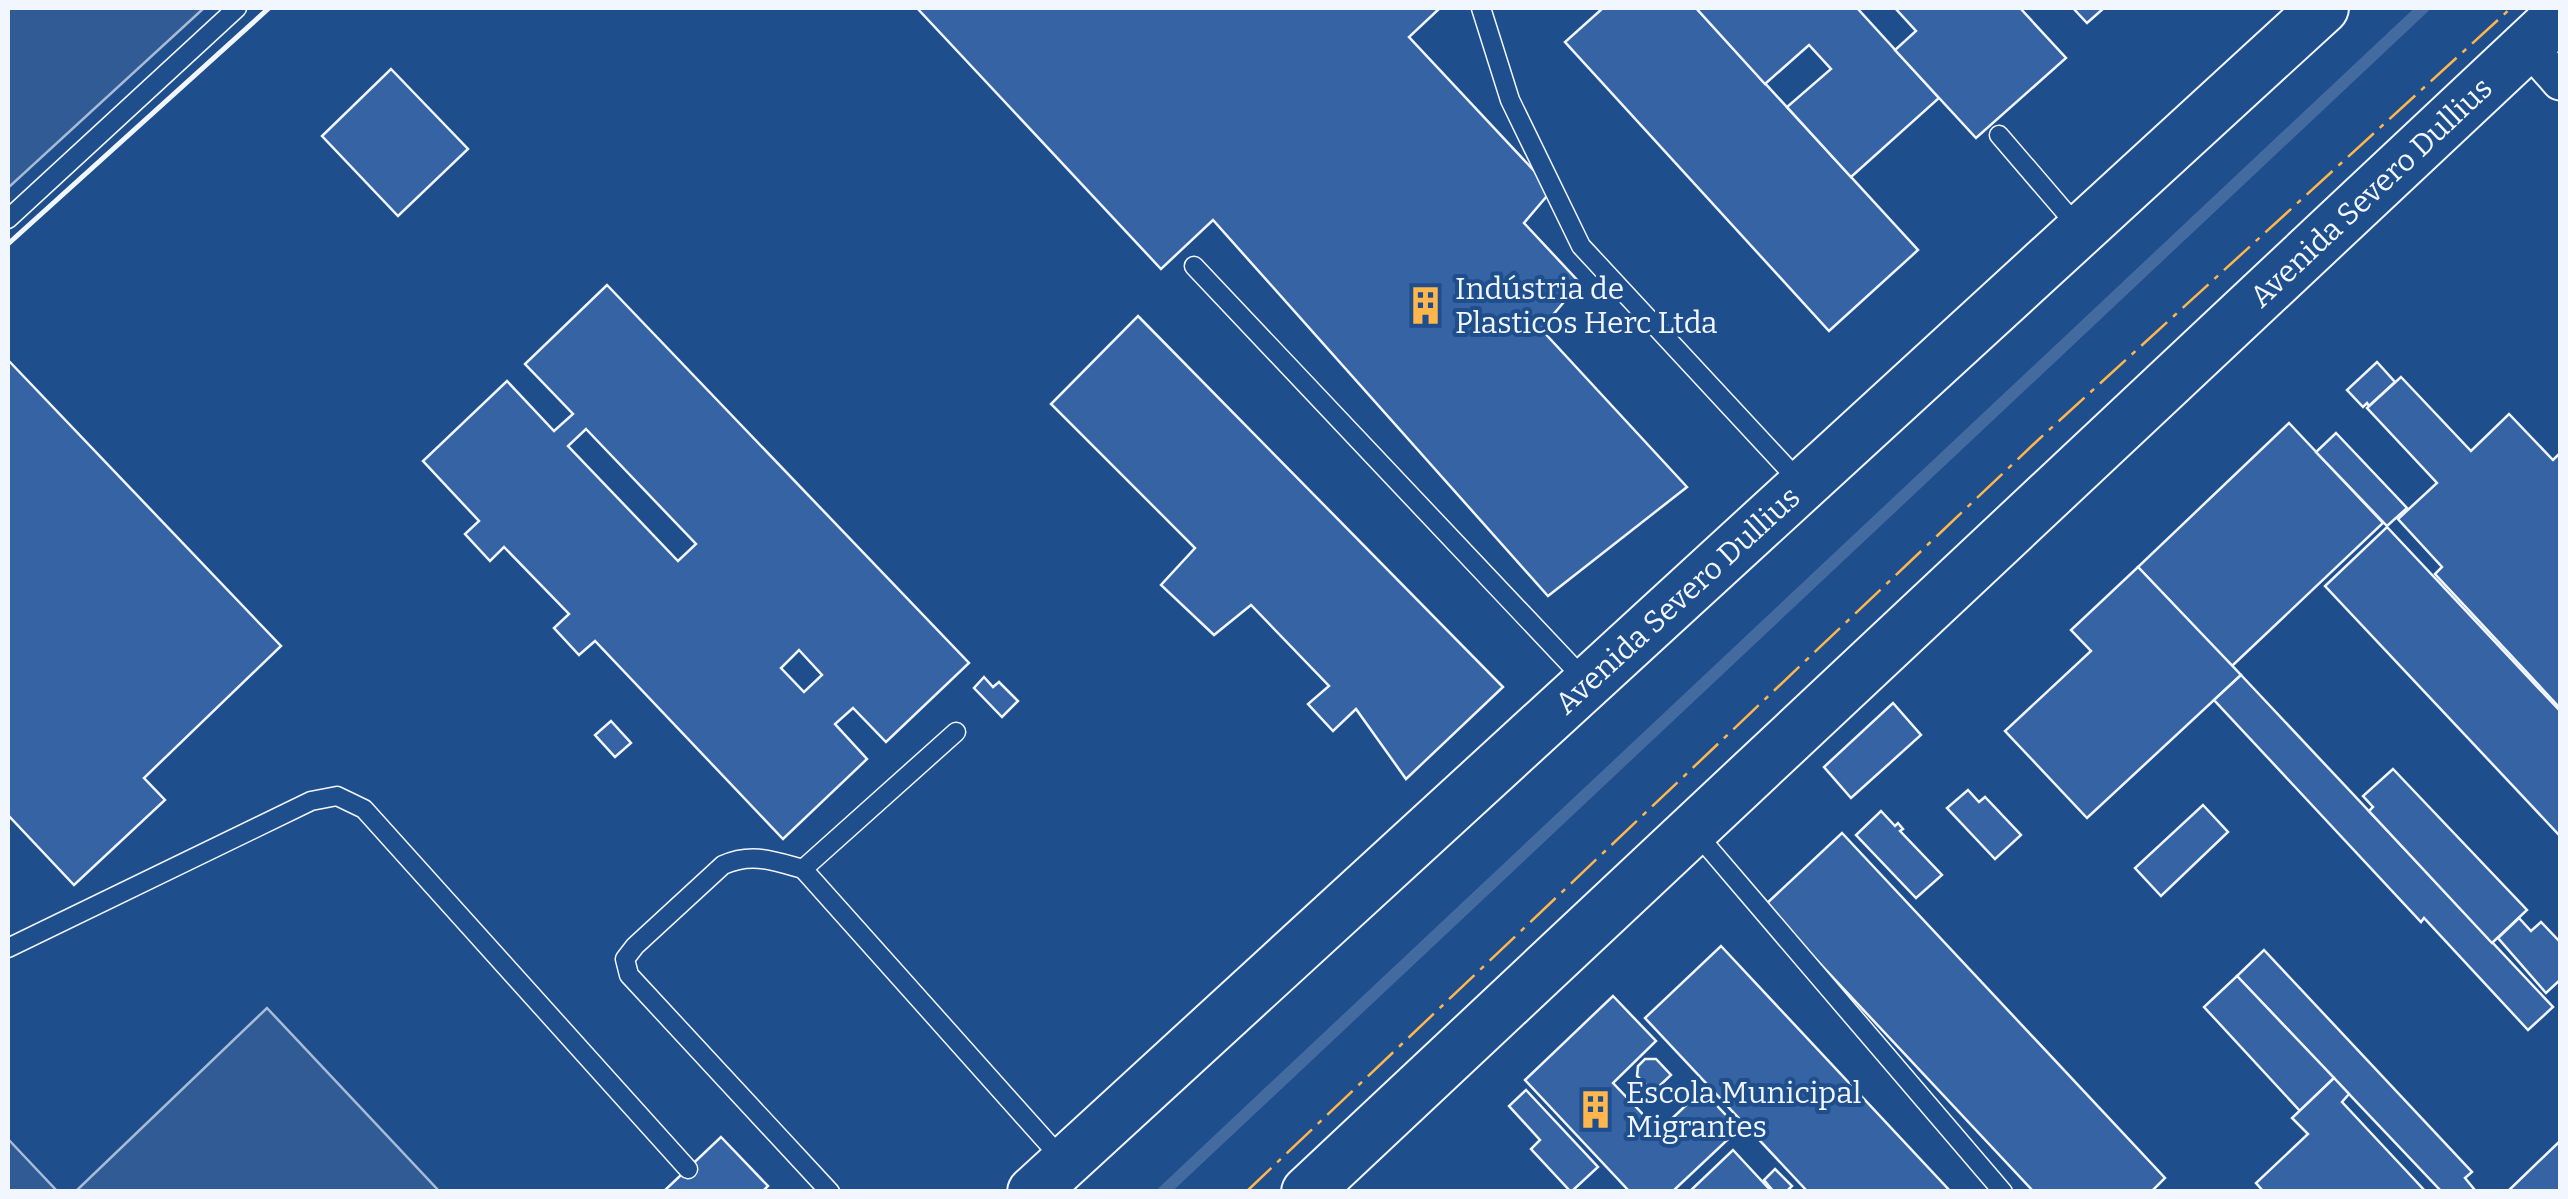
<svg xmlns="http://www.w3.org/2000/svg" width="2568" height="1199" font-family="Bitter,serif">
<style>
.built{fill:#305b95;stroke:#a8bbd7;stroke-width:2.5}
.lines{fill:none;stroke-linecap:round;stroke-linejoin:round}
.stream{stroke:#446ba0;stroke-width:12}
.building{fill:#3563a3;stroke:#f2f6ff;stroke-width:2.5;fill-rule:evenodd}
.lane-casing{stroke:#f2f6ff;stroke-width:21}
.street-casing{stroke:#f2f6ff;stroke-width:39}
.secondary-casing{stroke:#f2f6ff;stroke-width:54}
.lane{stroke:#1f4e8c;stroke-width:18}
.street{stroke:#1f4e8c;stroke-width:35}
.secondary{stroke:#1f4e8c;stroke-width:50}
.wall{stroke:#f2f6ff;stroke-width:5}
.power{stroke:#ffb74d;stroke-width:2.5;stroke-dasharray:35 8 5 8;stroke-linecap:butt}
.labels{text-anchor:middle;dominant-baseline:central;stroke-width:8;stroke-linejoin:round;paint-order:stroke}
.street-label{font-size:30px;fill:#f2f6ff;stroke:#1f4e8c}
.poi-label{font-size:30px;fill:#f2f6ff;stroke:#1f4e8c;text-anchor:start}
</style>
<rect width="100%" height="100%" fill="#1f4e8c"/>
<g class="built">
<polygon points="8,8 204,8 8,188"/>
<polygon points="267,1008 439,1191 76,1191"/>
<polygon points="8,1139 57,1191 8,1191"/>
</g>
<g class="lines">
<polyline class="stream" points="1163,1192 2423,8"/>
</g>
<g class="building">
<polygon points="917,8 1440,8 1409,37 1552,190 1524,223 1580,283 1541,329 1687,487 1548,596 1213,220 1161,269"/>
<polygon points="1603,8 1696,8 1918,250 1829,331 1565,42"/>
<polygon points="1696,8 1857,8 1939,98 1851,177 1787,107 1831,69 1809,45 1765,84"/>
<polygon points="1895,8 2020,8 2066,58 1976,138 1895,50 1916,31"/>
<polygon points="2073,8 2104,8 2087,23"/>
<polygon points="391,69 468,149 398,216 322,136"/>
<path d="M607,285L969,663L886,742L853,708L835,724L867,759L783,839L595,641L579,655L554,628L569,614L504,547L490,561L465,534L479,521L423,461L507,381L554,431L573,414L525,364ZM586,429L696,544L678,561L568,446ZM799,650L822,675L804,692L781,668Z"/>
<polygon points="1138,316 1503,687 1406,779 1356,709 1333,731 1308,704 1329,686 1251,605 1214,635 1161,585 1195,548 1051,404"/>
<polygon points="8,360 281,646 144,778 165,800 74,885 8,815"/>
<polygon points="2377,362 2395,382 2369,406 2367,403 2363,407 2347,390"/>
<polygon points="2401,377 2471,451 2509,414 2553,460 2560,453 2560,708 2435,574 2442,567 2398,519 2437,483 2367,408"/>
<polygon points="2289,423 2383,523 2232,666 2138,567"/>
<polygon points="2336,433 2407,508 2387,526 2316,452"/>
<polygon points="2387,527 2560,711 2560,836 2325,586"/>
<polygon points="2138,567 2241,675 2087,818 2005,731 2091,651 2071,630"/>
<polygon points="2241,675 2553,1007 2528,1030 2424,918 2421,922 2214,700"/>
<polygon points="984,677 993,687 999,682 1018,701 1002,717 974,688"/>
<polygon points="1893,703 1921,735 1851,798 1824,767"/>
<polygon points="611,721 631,743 615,757 595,735"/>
<polygon points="2393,769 2527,910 2492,943 2369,811 2373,807 2363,796"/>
<polygon points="1968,790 1979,802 1985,797 2021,835 1995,859 1947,808"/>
<polygon points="2203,805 2228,832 2161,896 2135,868"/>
<polygon points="1881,811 1895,826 1898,823 1903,829 1900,831 1942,875 1916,898 1856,835"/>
<polygon points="1842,833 2165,1178 2151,1192 2034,1192 1765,905"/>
<polygon points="2519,918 2531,931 2541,922 2560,942 2560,980 2546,993 2498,938"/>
<polygon points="1721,946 1951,1192 1808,1192 1645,1018"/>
<polygon points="2264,950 2472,1172 2465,1178 2474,1189 2471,1192 2442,1192 2237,976"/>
<polygon points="2237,976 2334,1078 2300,1111 2204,1007"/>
<polygon points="1613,996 1656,1041 1613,1083 1659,1131 1702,1090 1739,1129 1672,1192 1630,1192 1525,1080"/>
<polygon points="1645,1059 1656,1059 1671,1075 1653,1092 1637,1076 1638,1066"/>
<polygon points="2334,1078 2349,1094 2342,1102 2426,1192 2264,1192 2256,1183 2308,1134 2292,1118"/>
<polygon points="1526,1090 1598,1167 1571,1192 1531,1149 1540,1140 1509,1106"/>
<polygon points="721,1137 768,1186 762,1192 663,1192"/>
<polygon points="2560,1141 2560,1192 2507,1192"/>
<polygon points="1733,1150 1772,1192 1689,1192"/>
<polygon points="1775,1169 1792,1186 1786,1192 1774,1192 1764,1180"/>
</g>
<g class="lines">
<defs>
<g id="lane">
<polyline points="1481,8 1510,100 1581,246 1800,482"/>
<polyline points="1999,135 2078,227"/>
<polyline points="8,219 237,8"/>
<polyline points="1194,266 1585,680"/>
<polyline points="956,732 803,869 1063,1160"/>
<polyline points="1696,833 2003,1192"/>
<path d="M803,869C774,861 752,852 723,865L635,946L625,959L629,975L830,1192"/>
<polyline points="8,948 311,801 337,796 364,809 688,1169"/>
</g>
<polyline id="street" points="2528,46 2560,82"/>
<g id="secondary">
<path id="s1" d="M1033,1192L2323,8"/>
<path id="s2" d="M1307,1192L2560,15"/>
</g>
</defs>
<use href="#lane" class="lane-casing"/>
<use href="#street" class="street-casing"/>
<use href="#secondary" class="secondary-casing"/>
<use href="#lane" class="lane"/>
<use href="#street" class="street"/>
<use href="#secondary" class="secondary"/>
<polyline class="wall" points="8,244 269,8"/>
<polyline class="power" points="1246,1192 2037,441 2511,8"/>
</g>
<defs>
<symbol id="building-bare" viewBox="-9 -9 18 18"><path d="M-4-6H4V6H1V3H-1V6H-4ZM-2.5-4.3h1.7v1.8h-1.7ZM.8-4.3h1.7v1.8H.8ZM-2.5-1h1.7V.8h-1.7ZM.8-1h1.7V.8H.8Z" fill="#ffb74d" stroke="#1f4e8c" stroke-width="2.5" paint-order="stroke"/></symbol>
</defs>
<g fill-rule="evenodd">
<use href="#building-bare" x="1398" y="278" width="55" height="55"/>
<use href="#building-bare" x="1568" y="1082" width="55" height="55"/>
</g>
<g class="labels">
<g class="street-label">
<text stroke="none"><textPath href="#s2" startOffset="1460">Avenida Severo Dullius</textPath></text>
<text stroke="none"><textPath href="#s1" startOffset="875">Avenida Severo Dullius</textPath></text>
</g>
<g class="poi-label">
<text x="1455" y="289">Indústria de<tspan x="1455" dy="34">Plasticos Herc Ltda</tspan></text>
<text x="1626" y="1093">Escola Municipal<tspan x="1626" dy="34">Migrantes</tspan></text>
</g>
</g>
<rect width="2568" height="1199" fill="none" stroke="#f2f6ff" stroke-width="20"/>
</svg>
